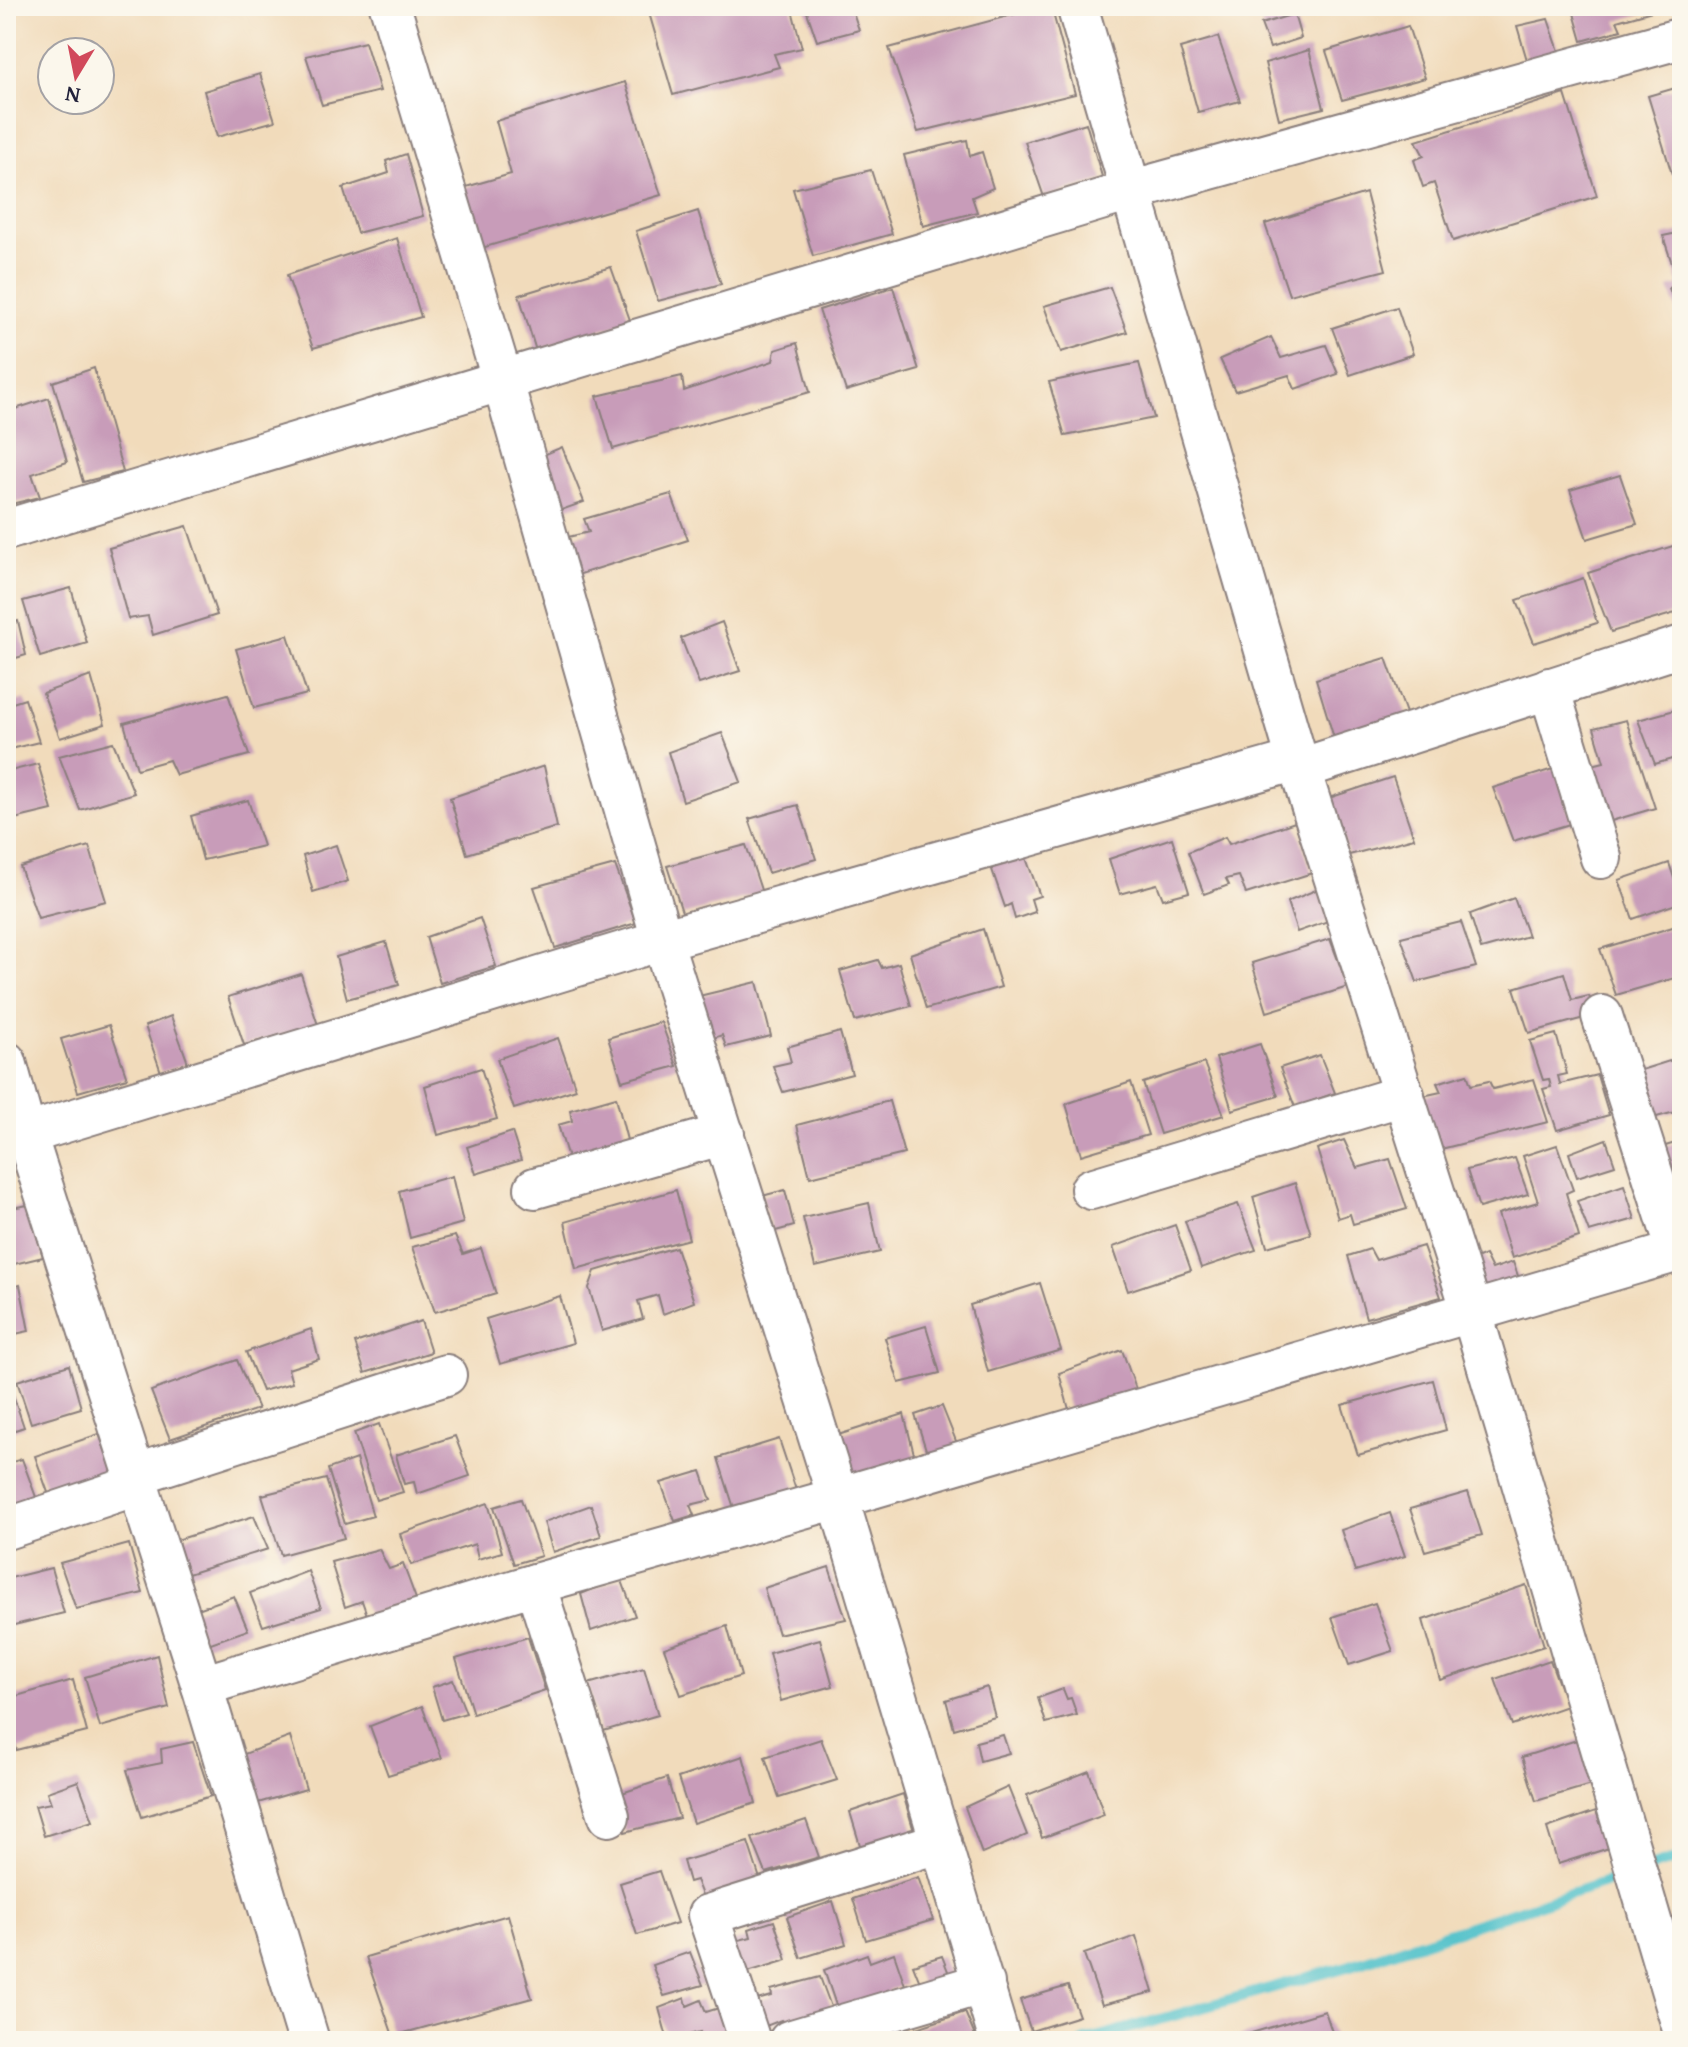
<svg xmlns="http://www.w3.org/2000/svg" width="1688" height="2047" font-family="'Gentium Book Plus',serif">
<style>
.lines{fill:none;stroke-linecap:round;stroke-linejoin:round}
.stream{stroke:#54c2cb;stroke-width:11}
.building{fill:#c89cb9}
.minor-casing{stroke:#8a7e7b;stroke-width:44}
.minor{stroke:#fff;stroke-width:40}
</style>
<rect width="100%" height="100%" fill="#fbf7ec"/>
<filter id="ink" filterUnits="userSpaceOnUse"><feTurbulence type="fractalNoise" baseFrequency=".0125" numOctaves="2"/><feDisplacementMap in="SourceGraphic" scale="16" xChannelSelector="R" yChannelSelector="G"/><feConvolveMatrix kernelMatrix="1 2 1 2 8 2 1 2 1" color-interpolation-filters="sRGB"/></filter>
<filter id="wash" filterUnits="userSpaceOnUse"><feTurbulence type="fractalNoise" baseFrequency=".006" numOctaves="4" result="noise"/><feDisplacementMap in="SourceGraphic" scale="32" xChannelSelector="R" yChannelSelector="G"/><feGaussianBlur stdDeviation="1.8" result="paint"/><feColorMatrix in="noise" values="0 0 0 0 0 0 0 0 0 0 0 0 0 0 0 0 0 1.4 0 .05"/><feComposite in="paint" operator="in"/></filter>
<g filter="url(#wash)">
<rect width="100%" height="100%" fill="#f1dbbb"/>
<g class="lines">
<polyline class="stream" points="1084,2041 1349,1966 1682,1857"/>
</g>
<g id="blocks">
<g class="building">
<polygon points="647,6 791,6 802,48 774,54 779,67 673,95"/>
<polygon points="805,6 851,6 859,30 817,41"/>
<polygon points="1046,6 1051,6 1075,94 918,132 889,48"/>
<polygon points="1572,6 1665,6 1666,7 1617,21 1621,30 1582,41"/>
<polygon points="1294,14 1301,38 1270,48 1261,24"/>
<polygon points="1548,19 1559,51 1527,60 1517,26"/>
<polygon points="1408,26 1425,78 1342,100 1326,51"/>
<polygon points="1218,37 1240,101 1198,112 1180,48"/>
<polygon points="365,42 380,91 322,105 306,56"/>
<polygon points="1309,50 1324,108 1279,119 1265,63"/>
<polygon points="260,74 275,121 217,137 204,91"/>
<polygon points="625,82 661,195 475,250 459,189 511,174 496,121"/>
<polygon points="1682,86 1682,171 1672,174 1648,96"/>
<polygon points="1565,94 1597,196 1453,241 1434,183 1423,187 1414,160 1424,156 1416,141"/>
<polygon points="1086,123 1103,180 1044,197 1025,142"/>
<polygon points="967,140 970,156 982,152 993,188 972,197 977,212 923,226 904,155"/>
<polygon points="406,154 423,216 357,233 343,188 389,173 386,161"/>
<polygon points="871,170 892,234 813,256 793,189"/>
<polygon points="1366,193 1386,270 1289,295 1265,224"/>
<polygon points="698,211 721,284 658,301 636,231"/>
<polygon points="1682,232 1682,324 1669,288 1679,285 1663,236"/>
<polygon points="397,238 421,317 313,348 287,275"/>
<polygon points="611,267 630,320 536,351 519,295"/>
<polygon points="893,287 919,370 846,391 819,310"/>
<polygon points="1110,287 1127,332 1061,352 1044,306"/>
<polygon points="1397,307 1413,354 1350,375 1332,328"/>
<polygon points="1271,337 1281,358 1326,345 1338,374 1295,389 1289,375 1235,391 1220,359"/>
<polygon points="797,343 810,392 613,449 597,396 682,376 684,391 773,361 775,350"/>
<polygon points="1139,363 1154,418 1065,436 1049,382"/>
<polygon points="94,368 123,472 83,482 53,382"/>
<polygon points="49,398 67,462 32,474 40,497 7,505 6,412"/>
<polygon points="562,447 584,502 553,513 534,459"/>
<polygon points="1620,475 1637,524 1587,539 1570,490"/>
<polygon points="671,494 688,540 574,576 560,539 589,532 584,519"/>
<polygon points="187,526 217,615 153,635 148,616 128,619 109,548"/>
<polygon points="1682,543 1682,611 1611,632 1588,573"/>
<polygon points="1583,578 1597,623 1534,643 1517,600"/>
<polygon points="71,588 87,643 40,657 23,601"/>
<polygon points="18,621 26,655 6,661 6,624"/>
<polygon points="722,622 740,671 699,684 681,638"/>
<polygon points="288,635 307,694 254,708 236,649"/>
<polygon points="1386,658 1407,716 1334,738 1316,679"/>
<polygon points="91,676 105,724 60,738 43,693"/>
<polygon points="228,694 249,755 176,775 169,760 137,769 124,723"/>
<polygon points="25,699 39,742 6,750 6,705"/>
<polygon points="1682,708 1682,756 1655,764 1638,720"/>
<polygon points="1626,720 1655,808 1601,824 1584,767 1604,762 1594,728"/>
<polygon points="722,733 741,782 683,801 668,752"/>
<polygon points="113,742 134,793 80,810 59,756"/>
<polygon points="38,764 52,810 6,821 6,772"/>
<polygon points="544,766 557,827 467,854 450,798"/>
<polygon points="1556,768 1573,823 1513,841 1493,788"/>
<polygon points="1393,777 1414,838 1349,855 1329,798"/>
<polygon points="248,800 263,846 203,860 191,816"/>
<polygon points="798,805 816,859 768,873 749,819"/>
<polygon points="1295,822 1312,873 1246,894 1239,876 1226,879 1229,885 1204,894 1188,852 1225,837 1229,844"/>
<polygon points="1172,838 1189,892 1163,899 1157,884 1120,894 1109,859"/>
<polygon points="336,845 348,881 313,892 303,856"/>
<polygon points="746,845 762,893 683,915 667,866"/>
<polygon points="89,846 106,901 38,918 20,867"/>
<polygon points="1023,850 1040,896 1031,899 1035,912 1015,919 1011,904 1005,907 989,861"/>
<polygon points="1669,863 1682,902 1633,919 1619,880"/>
<polygon points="615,865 636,923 555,948 534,887"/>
<polygon points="1318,889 1331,920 1297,932 1287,902"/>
<polygon points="1514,898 1528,936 1481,949 1470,914"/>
<polygon points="480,918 496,966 440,983 426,937"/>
<polygon points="1461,922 1476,967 1417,982 1401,937"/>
<polygon points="1676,926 1682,945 1682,976 1616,995 1600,949"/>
<polygon points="983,929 1001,987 926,1009 910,954"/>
<polygon points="1330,939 1348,987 1267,1012 1252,963"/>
<polygon points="386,942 399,985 347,999 336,957"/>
<polygon points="878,960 882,968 899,963 911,1006 855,1021 840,971"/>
<polygon points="1564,973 1572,1000 1589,996 1595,1015 1529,1033 1514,988"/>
<polygon points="301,974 318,1025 244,1045 228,997"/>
<polygon points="757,982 771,1036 726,1047 722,1035 711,1039 699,996"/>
<polygon points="171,1016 188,1063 161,1072 145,1026"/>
<polygon points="661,1022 677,1066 622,1081 608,1038"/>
<polygon points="109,1025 127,1078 78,1092 61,1039"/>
<polygon points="840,1032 852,1074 783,1092 773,1066 791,1062 787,1047"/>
<polygon points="1556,1034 1567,1074 1558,1076 1560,1084 1597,1075 1609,1115 1557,1130 1543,1089 1551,1087 1549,1079 1543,1080 1530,1041"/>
<polygon points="558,1038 576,1089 514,1109 497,1059"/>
<polygon points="1260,1044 1278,1096 1232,1110 1216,1058"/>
<polygon points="1320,1055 1335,1093 1295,1107 1280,1068"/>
<polygon points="1682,1057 1682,1110 1653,1118 1638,1071"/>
<polygon points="1204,1063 1224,1115 1160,1134 1143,1083"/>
<polygon points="481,1068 497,1119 438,1135 425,1086"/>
<polygon points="1467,1074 1471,1085 1489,1081 1493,1089 1534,1079 1548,1122 1437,1150 1418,1097 1441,1092 1437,1083"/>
<polygon points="1131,1082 1148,1135 1081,1155 1066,1104"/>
<polygon points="616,1097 629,1148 572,1171 558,1125 572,1121 570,1110"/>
<polygon points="889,1101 904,1154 810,1177 797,1125"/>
<polygon points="512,1132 521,1160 476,1174 467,1147"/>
<polygon points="1606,1139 1615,1165 1577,1177 1569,1153"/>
<polygon points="1344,1140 1357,1168 1390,1159 1407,1209 1353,1224 1350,1214 1338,1218 1317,1149"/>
<polygon points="1682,1141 1682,1176 1673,1179 1662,1147"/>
<polygon points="1557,1145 1573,1190 1566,1193 1579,1237 1512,1258 1498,1214 1538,1202 1523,1156"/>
<polygon points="1515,1158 1528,1194 1479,1208 1467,1170"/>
<polygon points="452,1176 463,1223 410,1238 399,1191"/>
<polygon points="1295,1183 1311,1234 1267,1247 1253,1197"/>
<polygon points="1624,1185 1635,1219 1589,1232 1577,1201"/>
<polygon points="676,1190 689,1239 576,1269 565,1222"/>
<polygon points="785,1190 794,1226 772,1232 762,1196"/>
<polygon points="869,1203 880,1252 815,1267 803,1218"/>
<polygon points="1238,1204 1256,1250 1201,1268 1185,1221"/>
<polygon points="28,1205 43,1257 6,1266 6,1209"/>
<polygon points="1175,1225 1191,1270 1128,1291 1113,1247"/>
<polygon points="455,1236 463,1254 481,1248 496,1294 435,1312 412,1247"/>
<polygon points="1423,1246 1441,1297 1366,1318 1348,1256 1370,1249 1376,1260"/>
<polygon points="676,1247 694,1302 663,1314 658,1295 638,1301 643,1319 602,1331 589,1288 595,1271"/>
<polygon points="1485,1255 1492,1269 1513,1262 1522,1287 1477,1302 1465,1263"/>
<polygon points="1040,1283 1061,1350 988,1372 970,1305"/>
<polygon points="20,1285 29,1331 6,1336 6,1288"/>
<polygon points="560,1296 573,1343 500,1364 486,1319"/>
<polygon points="421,1321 431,1352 365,1373 355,1343"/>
<polygon points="926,1326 940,1373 899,1383 885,1338"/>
<polygon points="311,1329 319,1359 288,1369 292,1383 262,1391 246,1352"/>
<polygon points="1122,1350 1137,1392 1070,1413 1059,1373"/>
<polygon points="237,1360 258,1409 170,1439 151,1391"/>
<polygon points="69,1365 81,1408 31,1423 17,1381"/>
<polygon points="8,1380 24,1427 6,1433 6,1381"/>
<polygon points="1433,1380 1446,1430 1358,1455 1342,1405"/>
<polygon points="942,1406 960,1451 929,1459 915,1415"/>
<polygon points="904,1414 916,1462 849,1483 835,1436"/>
<polygon points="379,1424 403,1492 376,1500 354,1433"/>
<polygon points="99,1434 116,1480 51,1501 35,1456"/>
<polygon points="455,1436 470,1476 417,1494 414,1482 404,1484 396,1455"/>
<polygon points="779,1439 796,1490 734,1508 718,1458"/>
<polygon points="22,1459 40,1508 6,1518 6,1464"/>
<polygon points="356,1459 373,1516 345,1524 328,1469"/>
<polygon points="701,1471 711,1500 690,1505 694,1515 675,1521 661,1483"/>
<polygon points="326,1479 344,1538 281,1555 262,1495"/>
<polygon points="1468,1492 1482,1535 1425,1551 1410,1509"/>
<polygon points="521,1499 541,1556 514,1564 494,1507"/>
<polygon points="488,1503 502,1552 478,1559 475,1544 411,1565 400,1534"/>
<polygon points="591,1505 601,1536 553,1552 544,1522"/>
<polygon points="1390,1513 1405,1556 1355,1571 1341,1530"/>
<polygon points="254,1516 268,1549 188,1574 177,1540"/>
<polygon points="129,1544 143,1593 76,1609 60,1563"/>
<polygon points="379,1549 389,1569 403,1564 416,1599 367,1615 362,1601 345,1607 331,1562"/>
<polygon points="829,1567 846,1619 778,1634 764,1588"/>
<polygon points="51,1568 64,1613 6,1627 6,1579"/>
<polygon points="308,1571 321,1608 263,1626 250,1593"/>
<polygon points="621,1578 635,1616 591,1631 581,1594"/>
<polygon points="1526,1585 1544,1646 1440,1680 1423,1620"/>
<polygon points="234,1596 248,1630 205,1645 192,1611"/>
<polygon points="1375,1603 1393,1651 1349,1665 1332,1617"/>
<polygon points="727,1626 741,1676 681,1695 664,1648"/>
<polygon points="528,1637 545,1690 473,1714 456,1659"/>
<polygon points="820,1639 833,1686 781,1701 769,1653"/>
<polygon points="157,1655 169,1708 100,1727 85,1677"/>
<polygon points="1550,1660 1567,1706 1512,1725 1495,1679"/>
<polygon points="644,1668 658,1715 600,1732 588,1684"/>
<polygon points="73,1680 87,1732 16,1750 6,1720 6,1699"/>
<polygon points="453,1680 466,1713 442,1720 432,1687"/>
<polygon points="987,1687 995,1717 954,1729 946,1700"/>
<polygon points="1063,1689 1067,1699 1071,1698 1077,1715 1046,1723 1038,1698"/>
<polygon points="422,1706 442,1758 388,1775 370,1726"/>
<polygon points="1003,1735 1009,1753 980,1761 976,1742"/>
<polygon points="290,1737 306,1789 251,1805 236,1757"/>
<polygon points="821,1739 837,1780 779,1798 765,1757"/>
<polygon points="1580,1739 1594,1784 1536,1801 1522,1757"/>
<polygon points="193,1742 211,1796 142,1817 127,1770 162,1763 161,1749"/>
<polygon points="743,1756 756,1803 693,1823 678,1778"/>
<polygon points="1089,1771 1104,1815 1042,1838 1027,1795"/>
<polygon points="667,1778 679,1818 625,1832 616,1795"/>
<polygon points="78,1781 93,1821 44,1836 35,1806 51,1803 47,1792"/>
<polygon points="1008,1787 1027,1835 982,1854 965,1807"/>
<polygon points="903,1794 916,1838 863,1855 850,1812"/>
<polygon points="1596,1811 1609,1848 1558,1864 1547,1828"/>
<polygon points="806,1820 819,1857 766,1873 752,1838"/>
<polygon points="748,1842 762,1885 704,1900 696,1880 689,1882 683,1861"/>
<polygon points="659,1871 677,1923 637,1935 620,1883"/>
<polygon points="918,1877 933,1920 866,1940 853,1899"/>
<polygon points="833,1901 846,1944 801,1958 787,1917"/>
<polygon points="508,1915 532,1998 393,2036 366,1957"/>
<polygon points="774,1921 787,1960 741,1974 731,1942 751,1937 749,1929"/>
<polygon points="1136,1936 1153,1992 1102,2005 1084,1954"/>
<polygon points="690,1952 703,1985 664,1996 652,1965"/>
<polygon points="894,1953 905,1985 889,1990 892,2001 840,2017 824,1970 867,1954 870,1962"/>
<polygon points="942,1956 951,1979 923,1990 913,1965"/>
<polygon points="820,1977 833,2012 784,2026 781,2020 766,2026 757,2000 772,1996 771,1990"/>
<polygon points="1068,1986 1079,2016 1031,2031 1020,2000"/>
<polygon points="685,1998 687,2006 701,2000 706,2012 719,2008 734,2041 704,2041 700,2032 668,2041 659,2008"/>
<polygon points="1325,2011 1335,2041 1228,2041 1228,2040"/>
<polygon points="965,2012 977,2041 922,2041 917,2028"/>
</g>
</g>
</g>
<g filter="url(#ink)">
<use href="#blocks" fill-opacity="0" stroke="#8a7e7b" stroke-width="2"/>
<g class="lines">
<defs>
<g id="minor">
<polyline points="390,6 503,382 662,940 838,1498 1000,2041"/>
<polyline points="1077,6 1297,760 1464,1286 1682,2026"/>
<polyline points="6,530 1130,191 1682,38"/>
<polyline points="1549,688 1601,858"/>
<polyline points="1300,769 1682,646"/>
<polyline points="1602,1016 1677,1251"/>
<polyline points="6,1062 26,1134 202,1686 309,2041"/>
<polyline points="6,1137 26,1134 662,940 1297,760"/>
<polyline points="535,1188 724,1134"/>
<polyline points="1091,1189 1404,1095"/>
<polyline points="134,1475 446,1375"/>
<polyline points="6,1529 137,1485"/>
<polyline points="535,1584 609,1816"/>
<polyline points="202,1686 535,1584 838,1498 1682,1250"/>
<polyline points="750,2041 708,1915 941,1842"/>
<polyline points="789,2041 984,1983"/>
</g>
</defs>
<use href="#minor" class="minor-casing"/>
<use href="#minor" class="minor"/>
</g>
</g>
<rect width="1688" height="2047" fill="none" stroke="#fbf7ec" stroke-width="32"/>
<g transform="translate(76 76) rotate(190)"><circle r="38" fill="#fbf7ec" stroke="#a4a2a5" stroke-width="2"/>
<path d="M0-6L14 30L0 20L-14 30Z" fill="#d1495b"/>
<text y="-12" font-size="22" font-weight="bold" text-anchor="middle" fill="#22223b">N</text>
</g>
</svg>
